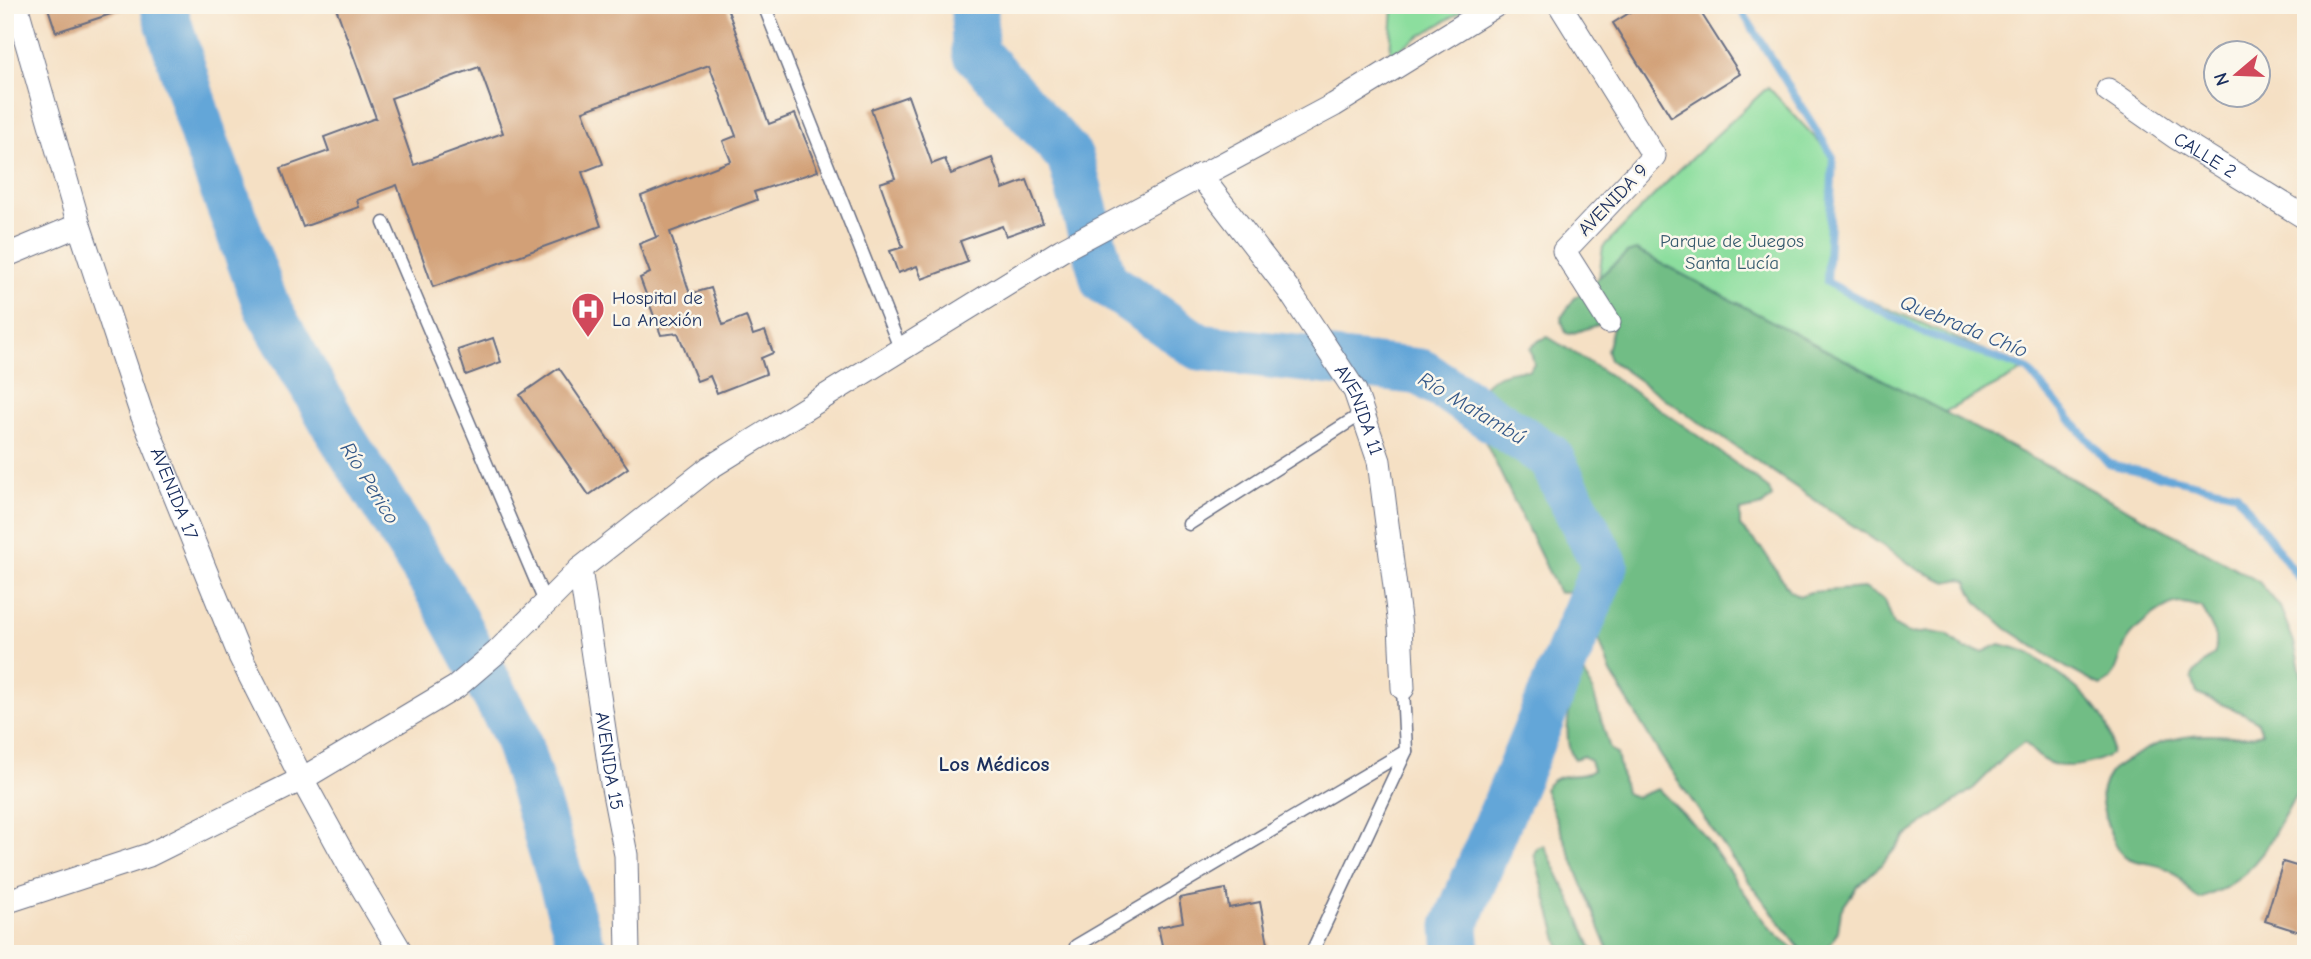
<svg xmlns="http://www.w3.org/2000/svg" width="2311" height="959" font-family="'Comic Neue',sans-serif">
<style>
.green{fill:#8cde9e;stroke:#54867e;stroke-width:2}
.forest{fill:#71bd85;stroke:#467672;stroke-width:2}
.lines{fill:none;stroke-linecap:round;stroke-linejoin:round}
.stream{stroke:#64a6d8;stroke-width:8}
.river{stroke:#64a6d8;stroke-width:47}
.building{fill:#d2a077;fill-rule:evenodd}
.lane-casing{stroke:#676d82;stroke-width:15}
.street-casing{stroke:#676d82;stroke-width:25}
.lane{stroke:#fff;stroke-width:12}
.street{stroke:#fff;stroke-width:23}
.labels{text-anchor:middle;dominant-baseline:central;stroke-width:5;stroke-linejoin:round;paint-order:stroke}
.street-label{font-size:19px;fill:#1b2f5e;stroke:#fbf7ec}
.park-label{font-size:19px;fill:#375b6e;stroke:#fbf7ec}
.poi-label{font-size:19px;fill:#1b2f5e;stroke:#fbf7ec;text-anchor:start}
.water-label{font-size:21px;font-style:italic;fill:#355989;stroke:#fbf7ec}
.neighbourhood-label{font-size:21px;font-weight:bold;fill:#1b2f5e;stroke:#fbf7ec}
</style>
<rect width="100%" height="100%" fill="#fbf7ec"/>
<filter id="ink" filterUnits="userSpaceOnUse"><feTurbulence type="fractalNoise" baseFrequency=".0143" numOctaves="2"/><feDisplacementMap in="SourceGraphic" scale="14" xChannelSelector="R" yChannelSelector="G"/><feConvolveMatrix kernelMatrix="1 2 1 2 8 2 1 2 1" color-interpolation-filters="sRGB"/></filter>
<filter id="wash" filterUnits="userSpaceOnUse"><feTurbulence type="fractalNoise" baseFrequency=".00686" numOctaves="4" result="noise"/><feDisplacementMap in="SourceGraphic" scale="28" xChannelSelector="R" yChannelSelector="G"/><feGaussianBlur stdDeviation="1.57" result="paint"/><feColorMatrix in="noise" values="0 0 0 0 0 0 0 0 0 0 0 0 0 0 0 0 0 1.4 0 .05"/><feComposite in="paint" operator="in"/></filter>
<g filter="url(#wash)">
<rect width="100%" height="100%" fill="#f5e0c4"/>
<g class="green">
<polygon points="1391,5 1472,5 1390,54 1393,7"/>
<polygon points="1768,87 1833,157 1827,282 2027,369 1895,438 1597,292 1603,247 1679,170"/>
</g>
<g class="forest">
<path d="M1636,250L2070,478L2228,564L2259,582L2280,607L2294,642L2303,682L2306,709V770L2299,789L2265,850L2245,874L2225,888L2200,899C2185,892 2186,880 2170,870C2157,863 2141,864 2128,858C2114,852 2098,804 2102,789C2104,782 2107,776 2112,770C2146,747 2171,734 2213,735C2231,735 2245,739 2262,733L2258,722L2243,713L2197,694L2192,677L2193,674L2215,653V634L2202,607C2195,606 2187,603 2180,603C2164,604 2135,628 2127,641C2118,657 2119,679 2100,686L2067,668L2006,628L1976,601L1967,582L1961,579L1947,582L1919,570L1684,412L1610,360L1607,351L1613,327L1604,323L1570,334L1566,333L1561,318L1574,299L1627,253Z"/>
<path d="M1548,337C1625,383 1698,434 1769,489L1772,497L1762,506L1740,511V526L1763,550L1789,590L1799,596L1811,592L1864,588L1885,600L1894,625L1909,634L1930,632L1948,635L1965,649L1983,652L2000,644C2009,647 2019,648 2027,652C2035,656 2042,663 2050,668C2077,687 2116,716 2111,754C2092,765 2065,771 2045,761C2037,757 2030,747 2024,742L2007,755L1974,788L1906,836L1883,863L1857,887L1841,910L1838,931L1832,942L1825,950L1808,954L1800,949L1738,867L1661,756L1611,673L1591,616L1575,590L1559,593L1475,421L1470,408C1484,380 1498,370 1529,370L1534,364L1530,348L1540,340Z"/>
<path d="M1584,673L1593,692L1610,749L1617,754L1625,793L1636,797L1658,789L1702,833L1769,927L1799,954H1610L1544,789C1560,767 1577,782 1593,770L1590,761L1583,756L1575,759C1560,744 1572,694 1577,675Z"/>
<polygon points="1544,845 1576,911 1594,954 1562,954 1534,854 1537,848"/>
</g>
<g class="lines">
<polyline class="stream" points="1738,5 1833,157 1827,282 1922,332 2027,369 2109,464 2236,493 2306,587"/>
<g class="river">
<polyline points="163,5 204,138 267,307 341,436 442,597 515,732 582,949 587,954"/>
<polyline points="974,5 975,52 1070,157 1104,281 1199,347 1421,372 1550,457 1605,565 1455,926 1457,954"/>
</g>
</g>
<g id="blocks">
<g class="building">
<polygon points="47,5 125,5 126,9 56,32"/>
<path d="M335,5H726L769,124L795,114L818,171L754,192L757,200L670,232L690,294L711,288L723,325L746,316L753,335L765,331L773,353L761,358L766,374L717,393L710,376L697,381L678,333L661,335L640,278L650,273L639,244L659,236L656,237L641,196L731,161L723,141L736,136L709,65L583,111L603,164L582,172L601,226L433,287L397,185L357,200L359,207L303,227L281,168L329,151L324,137L376,118ZM479,67L503,133L414,165L391,98Z"/>
<polygon points="1642,5 1696,5 1740,74 1671,117 1613,23"/>
<polygon points="908,96 932,164 945,159 951,174 992,158 1003,189 1027,180 1043,223 1006,236 1002,226 960,241 968,262 922,279 917,266 898,273 890,251 903,247 880,183 895,178 871,109"/>
<polygon points="493,338 501,362 466,375 458,350"/>
<polygon points="559,368 628,468 589,495 520,395"/>
<polygon points="2283,862 2306,869 2306,934 2265,921"/>
<polygon points="1226,889 1229,908 1260,902 1270,954 1164,954 1158,927 1183,922 1179,898"/>
</g>
</g>
</g>
<g filter="url(#ink)">
<use href="#blocks" fill-opacity="0" stroke="#676d82" stroke-width="2"/>
<g class="lines">
<defs>
<g id="lane">
<polyline points="764,5 900,348"/>
<polyline points="384,223 545,602"/>
<polyline points="1189,524 1363,413"/>
<polyline points="1076,946 1406,751"/>
<polyline points="1311,954 1406,751 1403,688"/>
</g>
<g id="street">
<path id="s1" d="M16,5L79,225L141,412L240,656L302,779L349,865L402,954"/>
<polyline points="1560,5 1654,156 1564,251 1609,322"/>
<path id="s2" d="M2108,90L2177,138L2306,218"/>
<path id="s3" d="M1200,175L1288,289L1355,391L1379,461L1400,626L1403,688"/>
<polyline points="5,256 79,225"/>
<path id="s4" d="M580,569L612,783L626,855L628,954"/>
<polyline points="5,902 149,855 302,779 456,687 497,652 580,569 709,468 1062,250 1334,105 1496,5"/>
</g>
</defs>
<use href="#lane" class="lane-casing"/>
<use href="#street" class="street-casing"/>
<use href="#lane" class="lane"/>
<use href="#street" class="street"/>
</g>
</g>
<defs>
<symbol id="hospital-pin" viewBox="-11 -11 22 30"><path d="M0 17L-7.5 6A9.5 9.5 0 1 1 7.5 6Z" fill="#d1495b" stroke="#fbf7ec"/><path d="M-5-5h3v3.5h4V-5h3V5h-3V1.5h-4V5h-3Z" fill="#fff"/></symbol>
</defs>
<g fill-rule="evenodd">
<use href="#hospital-pin" x="569" y="290" width="38" height="52"/>
</g>
<g class="labels">
<g class="street-label">
<text stroke="none"><textPath href="#s2" startOffset="117">CALLE 2</textPath></text>
<text transform="translate(1613 200) rotate(-46)">AVENIDA 9</text>
<text stroke="none"><textPath href="#s3" startOffset="285">AVENIDA 11</textPath></text>
<text stroke="none"><textPath href="#s1" startOffset="514">AVENIDA 17</textPath></text>
<text stroke="none"><textPath href="#s4" startOffset="194">AVENIDA 15</textPath></text>
</g>
<g class="park-label">
<text x="1732" y="241">Parque de Juegos<tspan x="1732" dy="22">Santa Lucía</tspan></text>
</g>
<g class="poi-label">
<text x="612" y="298">Hospital de<tspan x="612" dy="22">La Anexión</tspan></text>
</g>
<g class="water-label">
<text transform="translate(1964 326) rotate(22)">Quebrada Chío</text>
<text transform="translate(1472 408) rotate(31)">Río Matambú</text>
<text transform="translate(370 483) rotate(58)">Río Perico</text>
</g>
<g class="neighbourhood-label">
<text x="994" y="764">Los Médicos</text>
</g>
</g>
<rect width="2311" height="959" fill="none" stroke="#fbf7ec" stroke-width="28"/>
<g transform="translate(2237 74) rotate(251)"><circle r="33" fill="#fbf7ec" stroke="#a1a7b3" stroke-width="2"/>
<path d="M0-5L12 26L0 18L-12 26Z" fill="#d1495b"/>
<text y="-10" font-size="19" font-weight="bold" text-anchor="middle" fill="#1b2f5e">N</text>
</g>
</svg>
